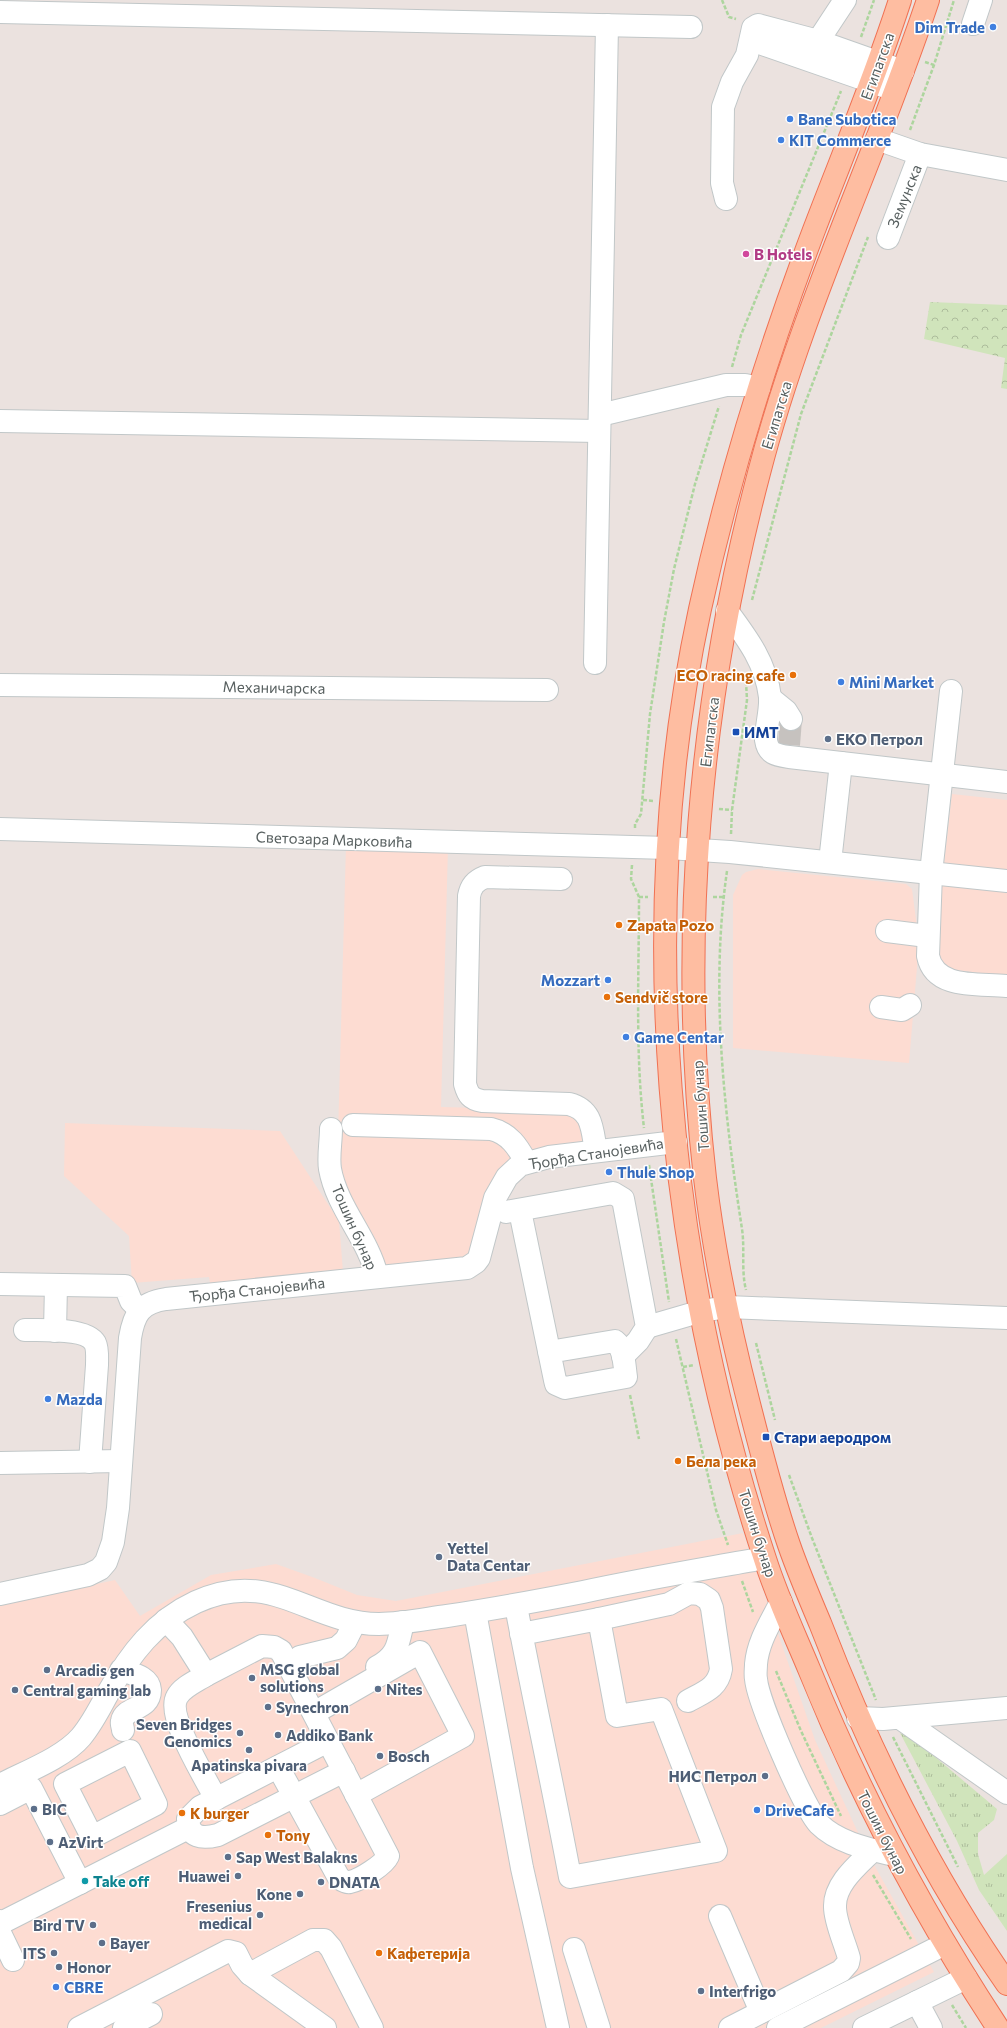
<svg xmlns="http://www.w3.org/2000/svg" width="1007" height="2028" font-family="Commissioner,sans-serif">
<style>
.commercial{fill:#fddcd2}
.grass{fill:url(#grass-tufts)}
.forest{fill:url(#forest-crowns)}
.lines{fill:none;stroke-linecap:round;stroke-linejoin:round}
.minor-tunnel{stroke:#c6c2bf;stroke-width:22;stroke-dasharray:22 11;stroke-linecap:butt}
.minor-casing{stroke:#c1c7c8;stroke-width:24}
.major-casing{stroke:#f07153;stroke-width:24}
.path{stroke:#add59e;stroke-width:2.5;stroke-dasharray:4 2;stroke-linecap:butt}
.minor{stroke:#fff;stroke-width:22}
.major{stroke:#febda1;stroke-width:22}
.shop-dot{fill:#3f7fe0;stroke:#fff;stroke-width:1.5}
.hotel-dot{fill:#d1479c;stroke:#fff;stroke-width:1.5}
.food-dot{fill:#e8710a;stroke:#fff;stroke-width:1.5}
.transit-dot{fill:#1a4fb4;stroke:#fff;stroke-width:1.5}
.service-dot{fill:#5c6f8a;stroke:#fff;stroke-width:1.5}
.culture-dot{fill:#0f9aa8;stroke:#fff;stroke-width:1.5}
.labels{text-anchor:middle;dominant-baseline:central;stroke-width:3;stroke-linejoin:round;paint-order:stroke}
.shop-label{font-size:15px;font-weight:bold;fill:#366cbe;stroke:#fff;text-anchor:start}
.street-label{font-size:15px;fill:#586060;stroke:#fff}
.hotel-label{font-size:15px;font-weight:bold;fill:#b23c85;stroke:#fff;text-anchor:start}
.food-label{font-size:15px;font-weight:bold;fill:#c56008;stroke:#fff;text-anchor:start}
.transit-label{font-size:15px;font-weight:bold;fill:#164399;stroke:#fff;text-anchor:start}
.service-label{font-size:15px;font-weight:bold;fill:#4e5e75;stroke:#fff;text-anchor:start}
.culture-label{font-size:15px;font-weight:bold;fill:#0d838f;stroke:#fff;text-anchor:start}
</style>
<defs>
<pattern id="grass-tufts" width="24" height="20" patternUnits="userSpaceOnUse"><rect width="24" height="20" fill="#d0e4bb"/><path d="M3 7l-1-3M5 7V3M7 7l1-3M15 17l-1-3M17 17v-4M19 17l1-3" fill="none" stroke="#acbc9b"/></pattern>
<pattern id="forest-crowns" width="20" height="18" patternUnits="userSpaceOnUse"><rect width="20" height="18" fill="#d0e4bb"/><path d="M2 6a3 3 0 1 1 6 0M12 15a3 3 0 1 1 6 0" fill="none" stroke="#acbc9b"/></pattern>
</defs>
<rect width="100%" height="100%" fill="#ebe2df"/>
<g class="commercial">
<polygon points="952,794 1007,800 1007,976 947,969 934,952"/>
<polygon points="346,845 448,847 441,1107 596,1111 599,1150 520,1165 479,1258 380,1269 345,1193 338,1136"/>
<polygon points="758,869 906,884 912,889 919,943 909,1063 733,1048 733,895 742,875 746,872"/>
<polygon points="65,1123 280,1131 339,1221 343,1272 210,1283 209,1277 132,1283 129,1236 64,1176"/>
<polygon points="743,1533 815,1740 868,1854 934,1972 821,2028 0,2028 0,1605 115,1580 140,1616 211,1575 276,1564 315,1578 357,1595 396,1601"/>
</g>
<polygon class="grass" points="900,1733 915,1740 997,1809 994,1820 978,1833 978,1854 984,1875 1007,1854 1007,1931 979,1890 957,1841"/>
<polygon class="forest" points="930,302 1007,305 1007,389 1001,388 1005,358 924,339"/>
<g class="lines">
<polyline class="minor-tunnel" points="789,745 791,719"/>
<defs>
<g id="minor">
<polyline points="0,12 691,27"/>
<polyline points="973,24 981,0"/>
<polyline points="751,40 895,90"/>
<polyline points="813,54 818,41 845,0"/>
<polyline points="877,139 920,154 1007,170"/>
<polyline points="726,199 722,183 723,107 732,82 747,55 753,28 758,25 818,41 903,71"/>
<polyline points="888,238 920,154"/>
<polyline points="600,415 726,385 745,385 759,388"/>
<polyline points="0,421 599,431"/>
<path d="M727,611C747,638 766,663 770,697C771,710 766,726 766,740C768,754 776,755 789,757L1007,782"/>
<polyline points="595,663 607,25"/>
<polyline points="0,685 547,690"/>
<path d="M951,691L931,873L928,956C935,990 979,983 1007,986"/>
<polyline points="770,698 786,711 791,719"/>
<polyline points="0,829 668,848 730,852 1007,881"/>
<polyline points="830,862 841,763"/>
<path d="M561,879L485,877C475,881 471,886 469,896L465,1084C468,1095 471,1099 482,1101L569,1104C593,1110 592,1130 596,1151"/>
<polyline points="887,931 927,936"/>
<polyline points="881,1007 902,1010 910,1005"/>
<path d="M353,1125L491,1129C509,1133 518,1147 526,1162"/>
<path d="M331,1129C331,1142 328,1157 330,1169C337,1208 368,1238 377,1276"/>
<path d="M520,1211L555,1380L556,1384L565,1388L626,1377C624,1365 625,1349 615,1341L549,1352"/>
<polyline points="506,1212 613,1193 623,1199 647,1327 638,1341 623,1356"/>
<polyline points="0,1284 125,1286 131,1301 140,1310"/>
<polyline points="647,1327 702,1311 727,1307 1007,1318"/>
<path d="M25,1330C41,1330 87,1328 95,1343C98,1349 97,1358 97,1365L90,1462"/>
<polyline points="55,1331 56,1285"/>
<polyline points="0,1463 121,1461"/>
<path d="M0,1594L88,1575L100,1569L106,1562L113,1542L118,1508L130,1338C134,1314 140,1303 166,1299L467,1268L476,1262L479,1258L495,1198L507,1177L520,1165L549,1157L676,1142"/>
<path d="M781,1602C771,1622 758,1641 756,1664C756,1669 755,1674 756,1679C758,1702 804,1808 819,1824C838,1843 869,1849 894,1855"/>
<path d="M516,1606C533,1696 553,1786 570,1877L716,1851L661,1709L617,1716L599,1619L521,1634"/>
<polyline points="475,1612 522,1868 558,2028"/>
<path d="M599,1619L669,1604L689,1593L700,1594L709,1600L712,1608L721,1669C718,1688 704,1692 688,1701"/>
<path d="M166,1620L182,1637L206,1675L262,1646L274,1647L281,1651L388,1856C384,1865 360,1880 350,1882C346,1883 342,1880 339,1878L278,1767"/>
<polyline points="300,1657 337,1648 346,1640 355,1622"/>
<path d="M377,1667C398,1656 398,1644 403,1622"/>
<path d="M121,1670C131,1674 149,1676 150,1690C150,1711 125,1706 122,1721C121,1724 123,1727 123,1730"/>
<path d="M206,1675C197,1681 182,1687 177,1697C166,1716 206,1779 216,1799"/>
<polyline points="314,1713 420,1652 463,1736 356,1795"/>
<polyline points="858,1718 883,1719 1007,1708"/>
<polyline points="900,1718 1007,1793"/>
<path d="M328,1741L200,1807L188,1819C189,1838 202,1839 218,1835L344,1771"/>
<polygon points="130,1751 156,1804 92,1837 65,1784"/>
<path d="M0,1785C25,1772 63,1758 81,1737C92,1724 100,1708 108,1693C130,1654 155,1621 196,1602C272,1567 311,1624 379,1624C402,1624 425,1619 447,1616C493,1609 537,1601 583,1592C643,1579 704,1569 764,1558"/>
<polyline points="0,1804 31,1788 80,1883"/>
<polyline points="720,1916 761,2012"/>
<polyline points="0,1921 3,1922 188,1828"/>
<polyline points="0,1933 13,1960"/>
<polyline points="574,1949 599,2028"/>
<polyline points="250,1974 313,1940 324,1940 331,1948 372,2028"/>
<polyline points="917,2002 931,2028"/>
<polyline points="79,2028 228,1951 236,1953 242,1965 250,1974 325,2028"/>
<polyline points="124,2028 151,2014"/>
<path d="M730,2028L841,1971L848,1963L849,1958C845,1943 835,1922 835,1907C834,1884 858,1865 873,1850"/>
<polyline points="778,2028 945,1944"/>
<polyline points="864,2028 966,1978"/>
</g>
<g id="major">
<path d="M900,0C875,78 843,154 814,230C767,354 728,480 700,609C633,918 667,1261 765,1559C777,1597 794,1633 809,1669C860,1795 923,1914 998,2028"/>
<path d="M928,0C875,159 801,310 759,473C699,701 678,943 705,1178C714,1254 730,1330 749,1404C761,1451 773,1499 789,1545C798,1571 809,1597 820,1623C869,1750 929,1872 1007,1984"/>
</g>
</defs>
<use href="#minor" class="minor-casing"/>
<use href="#major" class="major-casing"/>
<g class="path">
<polyline points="722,0 729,17 736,19"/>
<polyline points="861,37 874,0"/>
<polyline points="925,62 934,65"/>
<polyline points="910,130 934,65 954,0"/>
<polyline points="732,367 741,335 841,91"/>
<polyline points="752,600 801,414 868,237"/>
<polyline points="643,800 654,801"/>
<polyline points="719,809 732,810"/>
<polyline points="635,828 635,824 641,814 650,714 664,622 674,569 695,484 719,406"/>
<polyline points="731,834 732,810 747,700 746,682"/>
<path d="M632,865L631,879L639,897C639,974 635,1052 644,1128"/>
<path d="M727,871C710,989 724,1112 742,1229C745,1249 741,1270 746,1290"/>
<polyline points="639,897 648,897"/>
<polyline points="713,897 723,897"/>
<polyline points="649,1165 669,1302"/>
<polyline points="676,1339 716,1510 728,1545"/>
<polyline points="756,1343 775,1420"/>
<polyline points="683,1367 694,1365"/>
<polyline points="630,1395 639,1439"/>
<polyline points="789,1475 812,1538 876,1700"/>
<polyline points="742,1581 753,1612"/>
<polyline points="776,1671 801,1731 841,1816"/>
<polyline points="893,1737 958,1867"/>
<polyline points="873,1875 911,1939"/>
<polyline points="952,2005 966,2028"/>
</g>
<use href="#minor" class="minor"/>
<use href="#major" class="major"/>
</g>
<g class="shop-dot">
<circle cx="993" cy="27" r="4"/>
<circle cx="790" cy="119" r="4"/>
<circle cx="781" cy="140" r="4"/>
<circle cx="841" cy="682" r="4"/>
<circle cx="608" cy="980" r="4"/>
<circle cx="626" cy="1037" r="4"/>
<circle cx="609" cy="1172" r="4"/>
<circle cx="48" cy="1399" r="4"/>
<circle cx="757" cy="1810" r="4"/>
<circle cx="56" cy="1987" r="4"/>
</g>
<circle class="hotel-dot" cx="746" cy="254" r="4"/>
<g class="food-dot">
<circle cx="793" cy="675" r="4"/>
<circle cx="619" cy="925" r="4"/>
<circle cx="607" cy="997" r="4"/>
<circle cx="678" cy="1461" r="4"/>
<circle cx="182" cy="1813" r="4"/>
<circle cx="268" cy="1835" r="4"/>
<circle cx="379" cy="1953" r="4"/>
</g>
<g class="transit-dot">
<rect x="732" y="728" width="8" height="8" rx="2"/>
<rect x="762" y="1433" width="8" height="8" rx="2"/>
</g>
<g class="service-dot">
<circle cx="828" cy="739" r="4"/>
<circle cx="439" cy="1557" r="4"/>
<circle cx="47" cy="1670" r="4"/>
<circle cx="252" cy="1678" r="4"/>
<circle cx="378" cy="1689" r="4"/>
<circle cx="15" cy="1690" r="4"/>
<circle cx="268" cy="1707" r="4"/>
<circle cx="240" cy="1733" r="4"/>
<circle cx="278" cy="1735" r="4"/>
<circle cx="249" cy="1750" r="4"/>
<circle cx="380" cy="1756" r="4"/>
<circle cx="765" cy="1776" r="4"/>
<circle cx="34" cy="1809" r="4"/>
<circle cx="50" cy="1842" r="4"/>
<circle cx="228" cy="1857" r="4"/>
<circle cx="238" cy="1876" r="4"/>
<circle cx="321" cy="1882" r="4"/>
<circle cx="300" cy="1894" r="4"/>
<circle cx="260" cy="1915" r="4"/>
<circle cx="93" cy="1925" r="4"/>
<circle cx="102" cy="1943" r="4"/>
<circle cx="54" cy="1953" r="4"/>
<circle cx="59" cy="1967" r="4"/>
<circle cx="701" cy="1991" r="4"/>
</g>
<circle class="culture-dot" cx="85" cy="1881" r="4"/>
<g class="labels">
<g class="shop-label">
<text x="985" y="27" text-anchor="end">Dim Trade</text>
<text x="798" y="119">Bane Subotica</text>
<text x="789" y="140">KIT Commerce</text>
<text x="849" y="682">Mini Market</text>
<text x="600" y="980" text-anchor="end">Mozzart</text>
<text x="634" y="1037">Game Centar</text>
<text x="617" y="1172">Thule Shop</text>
<text x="56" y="1399">Mazda</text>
<text x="765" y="1810">DriveCafe</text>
<text x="64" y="1987">CBRE</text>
</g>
<g class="street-label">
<text transform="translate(877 66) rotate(-70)">Египатска</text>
<text transform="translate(904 196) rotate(-68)">Земунска</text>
<text transform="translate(776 415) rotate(-73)">Египатска</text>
<text transform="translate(274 687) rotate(1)">Механичарска</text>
<text transform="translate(709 732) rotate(-83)">Египатска</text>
<text transform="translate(334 839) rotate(2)">Светозара Марковића</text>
<text transform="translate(700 1106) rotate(-94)">Тошин бунар</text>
<text transform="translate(596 1153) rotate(-9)">Ђорђа Станојевића</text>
<text transform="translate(355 1227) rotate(66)">Тошин бунар</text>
<text transform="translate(257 1289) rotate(-6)">Ђорђа Станојевића</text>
<text transform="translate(758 1533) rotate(72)">Тошин бунар</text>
<text transform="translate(883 1832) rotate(63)">Тошин бунар</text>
</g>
<g class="hotel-label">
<text x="754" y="254">B Hotels</text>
</g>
<g class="food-label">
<text x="785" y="675" text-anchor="end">ECO racing cafe</text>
<text x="627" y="925">Zapata Pozo</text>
<text x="615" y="997">Sendvič store</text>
<text x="686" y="1461">Бела река</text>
<text x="190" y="1813">K burger</text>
<text x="276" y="1835">Tony</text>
<text x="387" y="1953">Кафетерија</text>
</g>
<g class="transit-label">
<text x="744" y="732">ИМТ</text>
<text x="774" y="1437">Стари аеродром</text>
</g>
<g class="service-label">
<text x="836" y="739">ЕКО Петрол</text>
<text x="447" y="1548">Yettel<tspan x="447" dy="17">Data Centar</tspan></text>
<text x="260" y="1669">MSG global<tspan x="260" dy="17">solutions</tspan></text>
<text x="55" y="1670">Arcadis gen</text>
<text x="386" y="1689">Nites</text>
<text x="23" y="1690">Central gaming lab</text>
<text x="276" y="1707">Synechron</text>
<text x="232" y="1724" text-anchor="end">Seven Bridges<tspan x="232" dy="17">Genomics</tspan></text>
<text x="286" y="1735">Addiko Bank</text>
<text x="388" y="1756">Bosch</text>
<text x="249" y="1765" text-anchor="middle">Apatinska pivara</text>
<text x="757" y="1776" text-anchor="end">НИС Петрол</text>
<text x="42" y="1809">BIC</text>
<text x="58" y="1842">AzVirt</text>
<text x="236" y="1857">Sap West Balakns</text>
<text x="230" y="1876" text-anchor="end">Huawei</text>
<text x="329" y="1882">DNATA</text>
<text x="292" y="1894" text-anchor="end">Kone</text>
<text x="252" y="1906" text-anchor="end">Fresenius<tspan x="252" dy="17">medical</tspan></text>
<text x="85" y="1925" text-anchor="end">Bird TV</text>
<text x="110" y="1943">Bayer</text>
<text x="46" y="1953" text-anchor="end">ITS</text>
<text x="67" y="1967">Honor</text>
<text x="709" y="1991">Interfrigo</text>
</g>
<g class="culture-label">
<text x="93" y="1881">Take off</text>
</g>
</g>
</svg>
